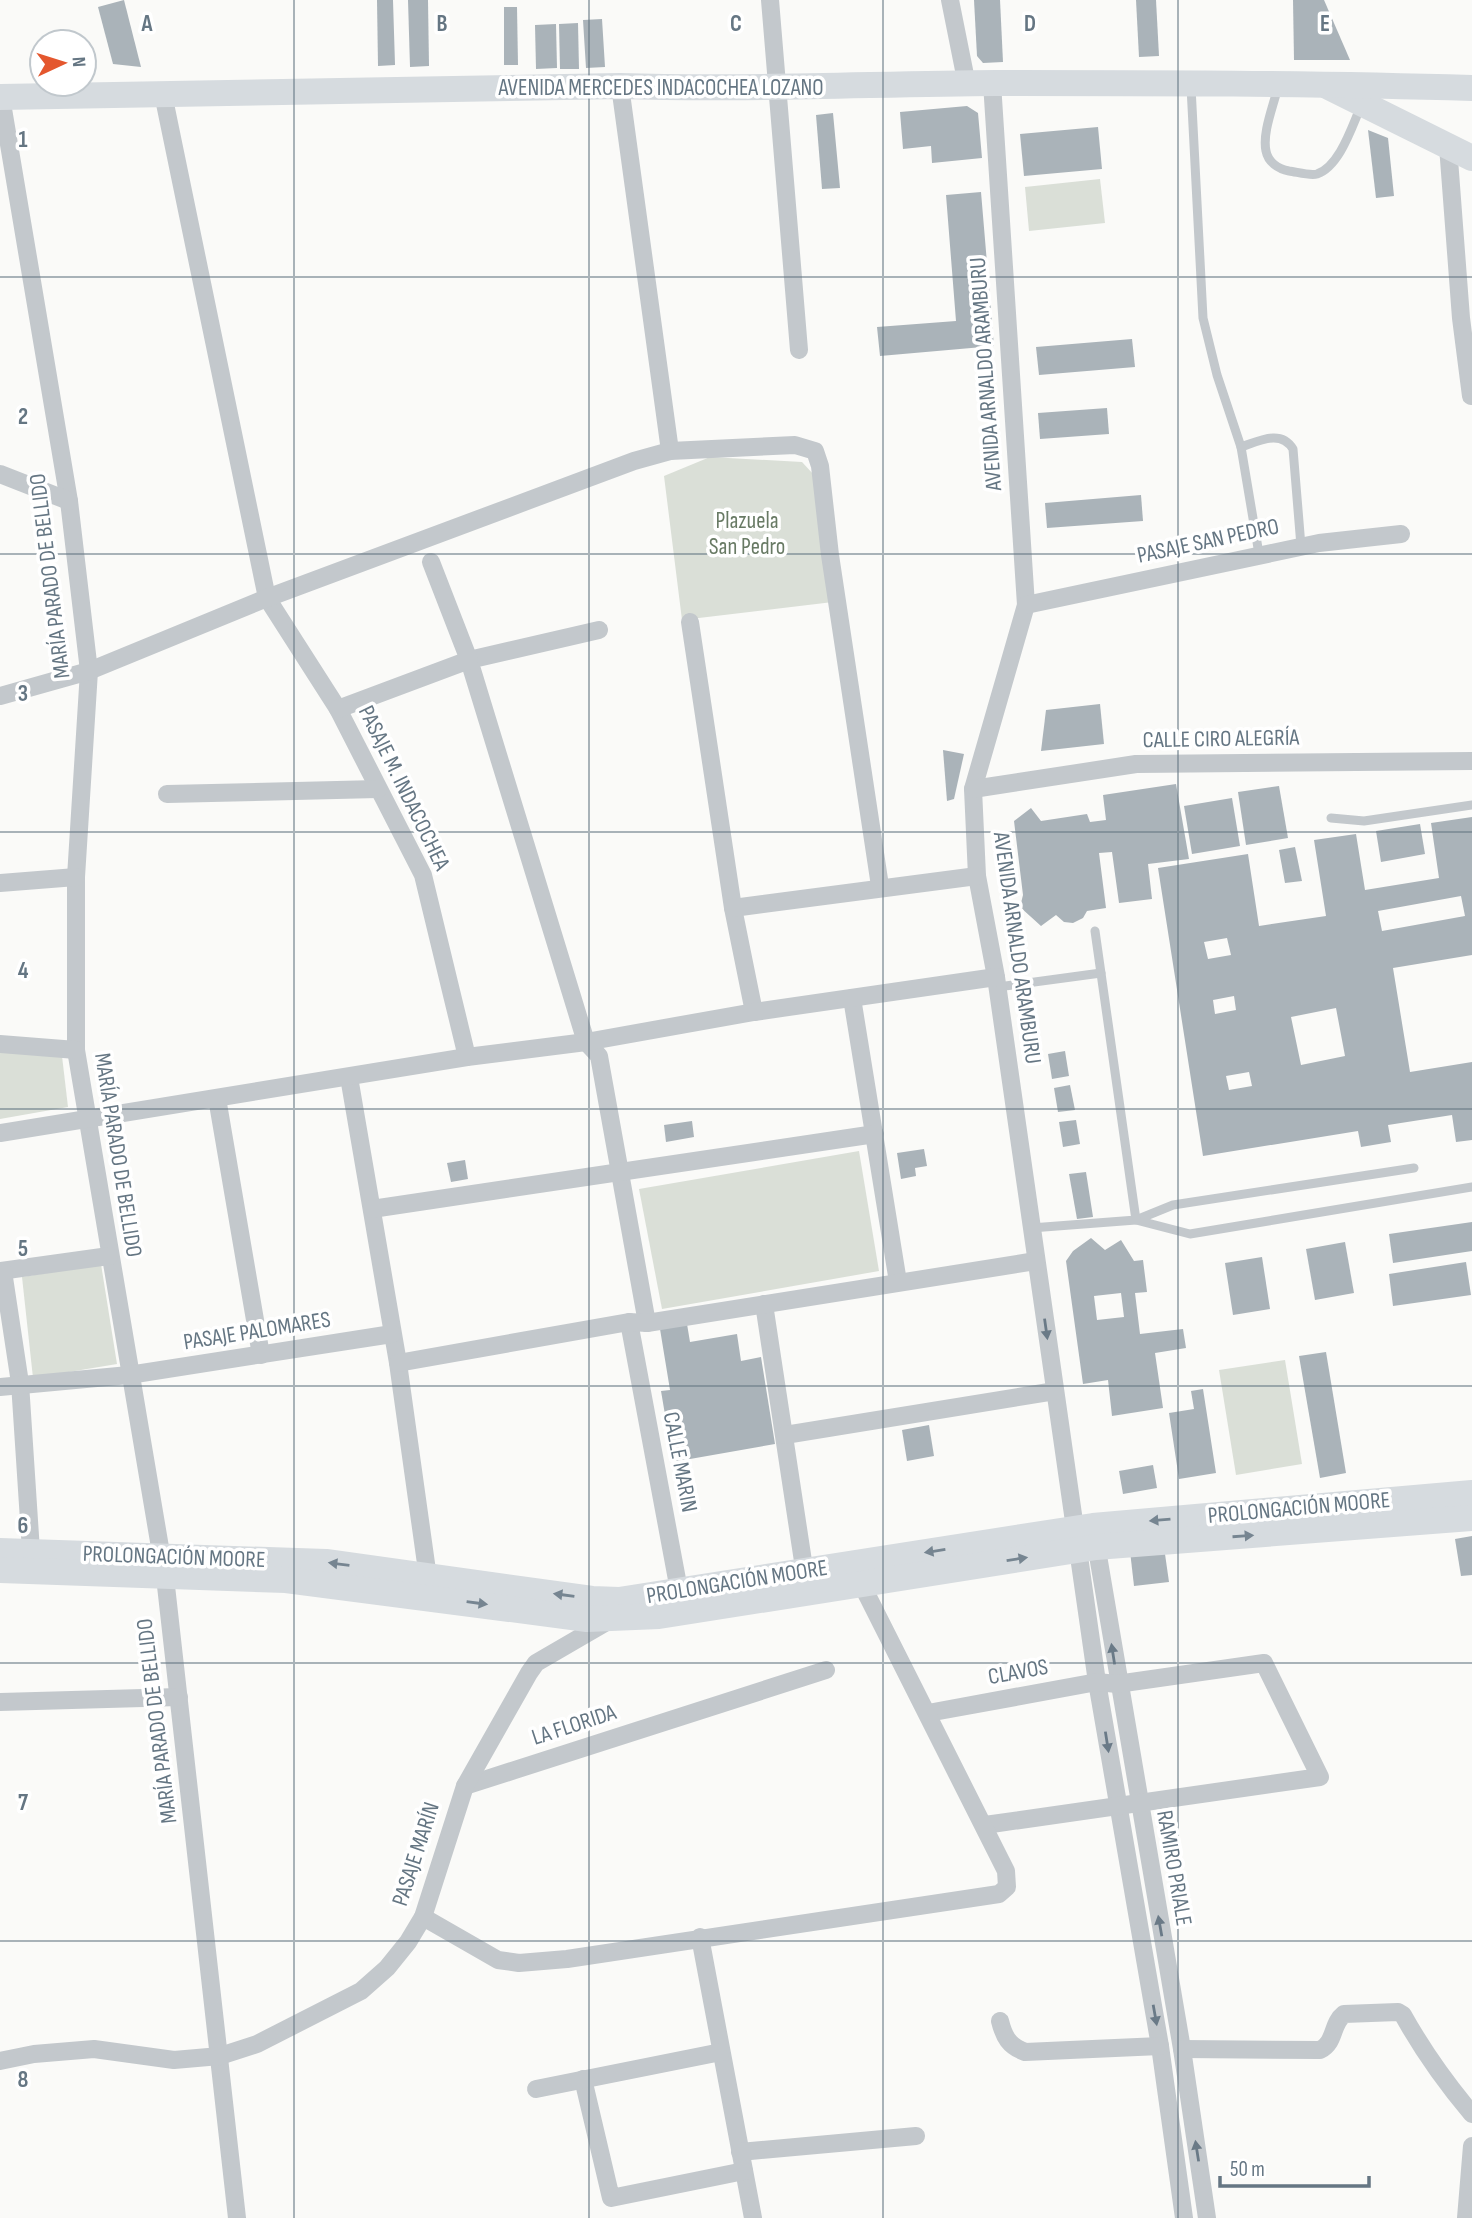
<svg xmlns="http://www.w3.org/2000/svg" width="1472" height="2218" font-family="'Sofia Sans Condensed',sans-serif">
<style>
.green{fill:#dadfd7}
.building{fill:#aab3b9;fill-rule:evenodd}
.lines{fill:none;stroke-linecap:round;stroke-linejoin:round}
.lane{stroke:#c3c8cc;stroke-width:9}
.street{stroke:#c3c8cc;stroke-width:18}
.secondary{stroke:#d6dbdf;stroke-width:26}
.oneway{fill:#6a7a87}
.oneway2{fill:#768591}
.grid{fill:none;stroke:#657683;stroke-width:2;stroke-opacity:0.55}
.labels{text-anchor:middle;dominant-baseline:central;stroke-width:7;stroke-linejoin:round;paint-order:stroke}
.street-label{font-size:23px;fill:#657683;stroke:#fff}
.park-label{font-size:23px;fill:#687a64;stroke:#fff}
.grid-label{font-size:23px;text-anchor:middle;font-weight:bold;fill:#657683;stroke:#fff;stroke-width:7;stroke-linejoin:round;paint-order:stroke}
</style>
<rect width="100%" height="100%" fill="#fafaf8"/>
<g class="green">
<polygon points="1100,179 1105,223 1029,231 1025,187"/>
<polygon points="710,457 802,462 814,475 833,602 682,620 664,476"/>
<polygon points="0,1052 62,1056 68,1107 0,1119"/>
<polygon points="859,1151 879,1271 662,1309 639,1189"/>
<polygon points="101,1264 117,1364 33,1378 22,1277"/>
<polygon points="1285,1360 1302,1464 1236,1475 1219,1370"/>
</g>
<g class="building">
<polygon points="124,0 141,67 113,64 98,7"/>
<polygon points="377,0 393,0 395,65 378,66"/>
<polygon points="408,0 428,0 429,66 410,67"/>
<polygon points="974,0 1000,0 1003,62 983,63 977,56"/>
<polygon points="1136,0 1156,0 1159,56 1139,57"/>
<polygon points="1293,0 1324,0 1350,60 1294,60"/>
<polygon points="504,7 517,7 518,65 504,65"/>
<polygon points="602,19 605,67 586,68 583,20"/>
<polygon points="578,23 579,69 560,69 559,24"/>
<polygon points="556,24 557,68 536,69 535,25"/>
<polygon points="967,106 978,113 982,158 932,163 931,146 903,149 900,112"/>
<polygon points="833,113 840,188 822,189 816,115"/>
<polygon points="1098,127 1102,169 1024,176 1020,134"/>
<polygon points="1368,130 1388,138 1394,196 1376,198"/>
<polygon points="981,192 994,346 880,356 877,327 956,321 946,195"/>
<polygon points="1132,339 1135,367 1039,375 1036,347"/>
<polygon points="1107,408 1109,434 1040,439 1038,413"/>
<polygon points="1141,495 1143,521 1047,528 1045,503"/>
<polygon points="1100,704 1104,744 1041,751 1046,710"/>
<polygon points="943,750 964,754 954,799 947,801"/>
<polygon points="1176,784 1189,859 1148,864 1152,899 1119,903 1112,852 1099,853 1106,908 1087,911 1083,918 1073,923 1064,922 1056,915 1041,926 1020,907 1023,895 1014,821 1031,808 1041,821 1087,814 1090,822 1106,820 1103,795"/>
<polygon points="1279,786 1288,838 1246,845 1238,792"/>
<polygon points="1232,798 1240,846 1192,854 1184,806"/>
<path d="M1472,817V955L1393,968L1410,1072L1472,1062V1140L1456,1142L1452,1115L1388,1125L1391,1142L1361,1147L1358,1131L1203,1156L1158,868L1248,854L1259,926L1326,916L1314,840L1356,834L1365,890L1439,878L1431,823ZM1461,896L1465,916L1382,931L1378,911ZM1227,938L1231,955L1208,959L1204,942ZM1234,996L1236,1010L1215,1014L1213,1000ZM1336,1008L1345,1056L1301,1065L1291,1017ZM1249,1072L1252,1086L1229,1090L1226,1076Z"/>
<polygon points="1420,824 1425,854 1381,862 1376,831"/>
<polygon points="1295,847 1302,881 1285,883 1279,850"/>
<polygon points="1065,1051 1069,1076 1052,1079 1048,1054"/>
<polygon points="1070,1085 1075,1110 1058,1112 1054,1088"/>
<polygon points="1076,1120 1080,1144 1063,1147 1059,1122"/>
<polygon points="692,1121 694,1137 666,1142 664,1125"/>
<polygon points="924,1149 927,1166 915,1168 916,1176 901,1179 897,1153"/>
<polygon points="465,1160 468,1179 451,1182 447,1163"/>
<polygon points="1086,1172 1093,1217 1077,1219 1069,1174"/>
<polygon points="1472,1222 1472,1251 1393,1263 1389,1234"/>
<path d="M1091,1238L1105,1250L1121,1240L1134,1261L1143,1260L1147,1292L1135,1293L1140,1334L1183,1329L1186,1348L1155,1353L1163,1408L1112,1416L1108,1380L1083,1384L1066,1261L1073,1251ZM1121,1293L1124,1317L1097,1320L1094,1296Z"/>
<polygon points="1345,1242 1354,1293 1315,1300 1306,1249"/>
<polygon points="1262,1257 1270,1309 1233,1315 1225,1263"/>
<polygon points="1466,1262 1471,1295 1393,1306 1389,1274"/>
<polygon points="687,1324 690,1342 737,1334 741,1361 761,1357 775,1444 673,1462 661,1391 670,1390 660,1329"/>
<polygon points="1326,1352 1346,1473 1320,1478 1299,1356"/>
<polygon points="1203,1389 1216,1473 1179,1479 1169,1413 1194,1409 1191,1391"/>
<polygon points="929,1425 934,1456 907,1461 902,1430"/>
<polygon points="1153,1465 1157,1488 1123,1494 1119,1471"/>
<polygon points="1472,1536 1472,1575 1461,1576 1455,1539"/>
<polygon points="1164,1547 1169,1582 1134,1586 1130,1551"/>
</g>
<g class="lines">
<g class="lane">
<path d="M1278,86C1274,105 1262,132 1266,151C1268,162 1278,169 1289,171C1297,172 1310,176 1317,174C1340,166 1352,126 1361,106"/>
<polyline points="1191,87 1203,318 1217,375 1241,447 1259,554"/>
<path d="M1241,447C1259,441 1281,429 1293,449L1301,546"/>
<polyline points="1331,818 1364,821 1472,805"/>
<polyline points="998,987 1101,973"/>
<polyline points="1414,1168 1173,1205 1136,1220 1190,1234 1472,1187"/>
<polyline points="1031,1228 1136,1220 1095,931"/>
</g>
<g class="street">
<polyline points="770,0 799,350"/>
<polyline points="950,0 967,85"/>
<polyline points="992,83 1026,605 973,789 977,876 996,977 1097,1682 1160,2046 1184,2218"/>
<polyline points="620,86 670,451"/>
<polyline points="163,94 267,598 338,709 423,875 467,1057"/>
<polyline points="1,97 69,501 89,671 76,877 76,1050 165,1577 237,2218"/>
<polyline points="1448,146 1461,318 1471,396"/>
<polyline points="0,474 69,501"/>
<polyline points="1026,605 1319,543 1401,534"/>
<polyline points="690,622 733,908 754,1012"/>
<polyline points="599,630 469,660 586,1042 599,1056 647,1323"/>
<polyline points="0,696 89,671 267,598 634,461 670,451 795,445 815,451 820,466 830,555 880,886"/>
<polyline points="338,709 469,660 431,562"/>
<polyline points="973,789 1136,764 1472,761"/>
<polyline points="167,794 378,789"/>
<polyline points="0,883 76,877"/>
<polyline points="733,908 977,876"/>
<polyline points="852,998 898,1282"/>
<polyline points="0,1044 76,1050"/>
<polyline points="349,1077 398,1363 429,1585"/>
<polyline points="217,1098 261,1355"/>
<polyline points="0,1133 467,1057 586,1042 754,1012 996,977"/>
<polyline points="372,1209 875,1134"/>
<polyline points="0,1271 109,1256"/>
<polyline points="3,1271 20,1383 31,1551"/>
<polyline points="764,1304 806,1581"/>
<polyline points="629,1322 681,1601"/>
<polyline points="398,1363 629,1322 647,1323 1036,1261"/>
<polyline points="0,1387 129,1375 392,1334"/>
<polyline points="785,1435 1055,1391"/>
<polyline points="1095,1538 1182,2049 1207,2218"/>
<polyline points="0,1702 179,1697"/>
<polyline points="928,1713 1097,1682 1117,1684 1264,1663 1320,1777 985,1825"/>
<polyline points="465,1786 826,1670"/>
<polyline points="423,1917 498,1960 519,1963 567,1959 999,1894 1007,1887 1006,1871 862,1585"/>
<polyline points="700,1937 753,2218"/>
<path d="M1000,2021C1004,2037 1009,2046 1025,2052L1160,2046"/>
<path d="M1182,2049L1320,2050C1336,2042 1331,2024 1344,2014L1398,2012L1403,2015C1423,2051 1445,2082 1472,2114"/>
<polyline points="0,2061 34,2054 94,2049 174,2060 220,2056 257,2044 361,1991 387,1968 408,1942 423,1917 465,1786 529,1673 536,1663 610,1620"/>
<polyline points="583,2079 611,2198 744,2171"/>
<polyline points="536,2089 721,2052"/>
<polyline points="740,2152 916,2136"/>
<polyline points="1466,2218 1472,2146"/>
</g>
<g class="secondary">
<polyline points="1329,87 1472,158"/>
<path d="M0,97L620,86C745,90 870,84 996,83C1154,83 1313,83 1472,88"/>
<polyline points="0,1551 326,1562 592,1599 619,1600 1093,1526 1472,1493"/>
<polyline points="0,1570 286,1580 587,1619 659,1616 1096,1547 1472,1518"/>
</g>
</g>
<defs><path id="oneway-solid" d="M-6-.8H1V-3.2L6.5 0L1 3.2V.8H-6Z" transform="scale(1.75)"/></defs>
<g class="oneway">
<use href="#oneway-solid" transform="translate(1046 1329) rotate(82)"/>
<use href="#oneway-solid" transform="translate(1113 1654) rotate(-99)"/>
<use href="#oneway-solid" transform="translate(1107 1742) rotate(81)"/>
<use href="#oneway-solid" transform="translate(1160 1926) rotate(-100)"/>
<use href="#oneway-solid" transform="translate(1155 2015) rotate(80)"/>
<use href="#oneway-solid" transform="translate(1197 2151) rotate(-99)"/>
</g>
<g class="oneway2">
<use href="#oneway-solid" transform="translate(1160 1520) rotate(175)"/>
<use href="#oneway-solid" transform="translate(1243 1536) rotate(-4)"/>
<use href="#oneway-solid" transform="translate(935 1551) rotate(171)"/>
<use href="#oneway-solid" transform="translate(1017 1559) rotate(-9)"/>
<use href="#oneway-solid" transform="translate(339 1564) rotate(-173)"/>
<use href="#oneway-solid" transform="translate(564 1595) rotate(-172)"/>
<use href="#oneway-solid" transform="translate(477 1603) rotate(8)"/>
</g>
<path class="grid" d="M294,0V2218M589,0V2218M883,0V2218M1178,0V2218M0,277H1472M0,554H1472M0,832H1472M0,1109H1472M0,1386H1472M0,1663H1472M0,1941H1472"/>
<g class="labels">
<g class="street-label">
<text x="661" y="88">AVENIDA MERCEDES INDACOCHEA LOZANO</text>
<text transform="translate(986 374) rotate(-94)">AVENIDA ARNALDO ARAMBURU</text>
<text transform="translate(1208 541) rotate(-12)">PASAJE SAN PEDRO</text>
<text transform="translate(50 576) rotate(-97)">MARÍA PARADO DE BELLIDO</text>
<text transform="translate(1221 739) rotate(-1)">CALLE CIRO ALEGRÍA</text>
<text transform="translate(404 788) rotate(64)">PASAJE M. INDACOCHEA</text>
<text transform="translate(1017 948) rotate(82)">AVENIDA ARNALDO ARAMBURU</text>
<text transform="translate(118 1155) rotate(81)">MARÍA PARADO DE BELLIDO</text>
<text transform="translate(257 1331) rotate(-9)">PASAJE PALOMARES</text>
<text transform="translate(680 1462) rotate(79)">CALLE MARIN</text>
<text transform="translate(1299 1508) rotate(-5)">PROLONGACIÓN MOORE</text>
<text transform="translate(174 1557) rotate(2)">PROLONGACIÓN MOORE</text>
<text transform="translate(737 1582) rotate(-9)">PROLONGACIÓN MOORE</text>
<text transform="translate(1018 1672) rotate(-10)">CLAVOS</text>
<text transform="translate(157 1721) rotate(-97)">MARÍA PARADO DE BELLIDO</text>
<text transform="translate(574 1725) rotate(-18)">LA FLORIDA</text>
<text transform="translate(416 1854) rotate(-72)">PASAJE MARÍN</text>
<text transform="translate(1174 1868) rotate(80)">RAMIRO PRIALE</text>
</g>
<g class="park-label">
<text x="747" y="521">Plazuela<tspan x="747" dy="26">San Pedro</tspan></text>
</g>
</g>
<g class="grid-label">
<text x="147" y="31">A</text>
<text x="442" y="31">B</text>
<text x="736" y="31">C</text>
<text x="1030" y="31">D</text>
<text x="1325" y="31">E</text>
<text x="23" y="147">1</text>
<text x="23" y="424">2</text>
<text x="23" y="701">3</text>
<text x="23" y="978">4</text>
<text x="23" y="1256">5</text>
<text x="23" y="1533">6</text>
<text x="23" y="1810">7</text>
<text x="23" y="2087">8</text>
</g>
<g transform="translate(63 63) rotate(86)"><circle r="33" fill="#ffffff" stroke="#c1c8cd" stroke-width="2"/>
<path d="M0-5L12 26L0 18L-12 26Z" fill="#e4572e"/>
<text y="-10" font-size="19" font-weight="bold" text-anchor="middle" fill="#657683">N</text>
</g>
<path d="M1220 2176v10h149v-10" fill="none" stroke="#657683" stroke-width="3.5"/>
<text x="1230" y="2176" font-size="21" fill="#657683" stroke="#ffffff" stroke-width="5" paint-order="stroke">50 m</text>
</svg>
